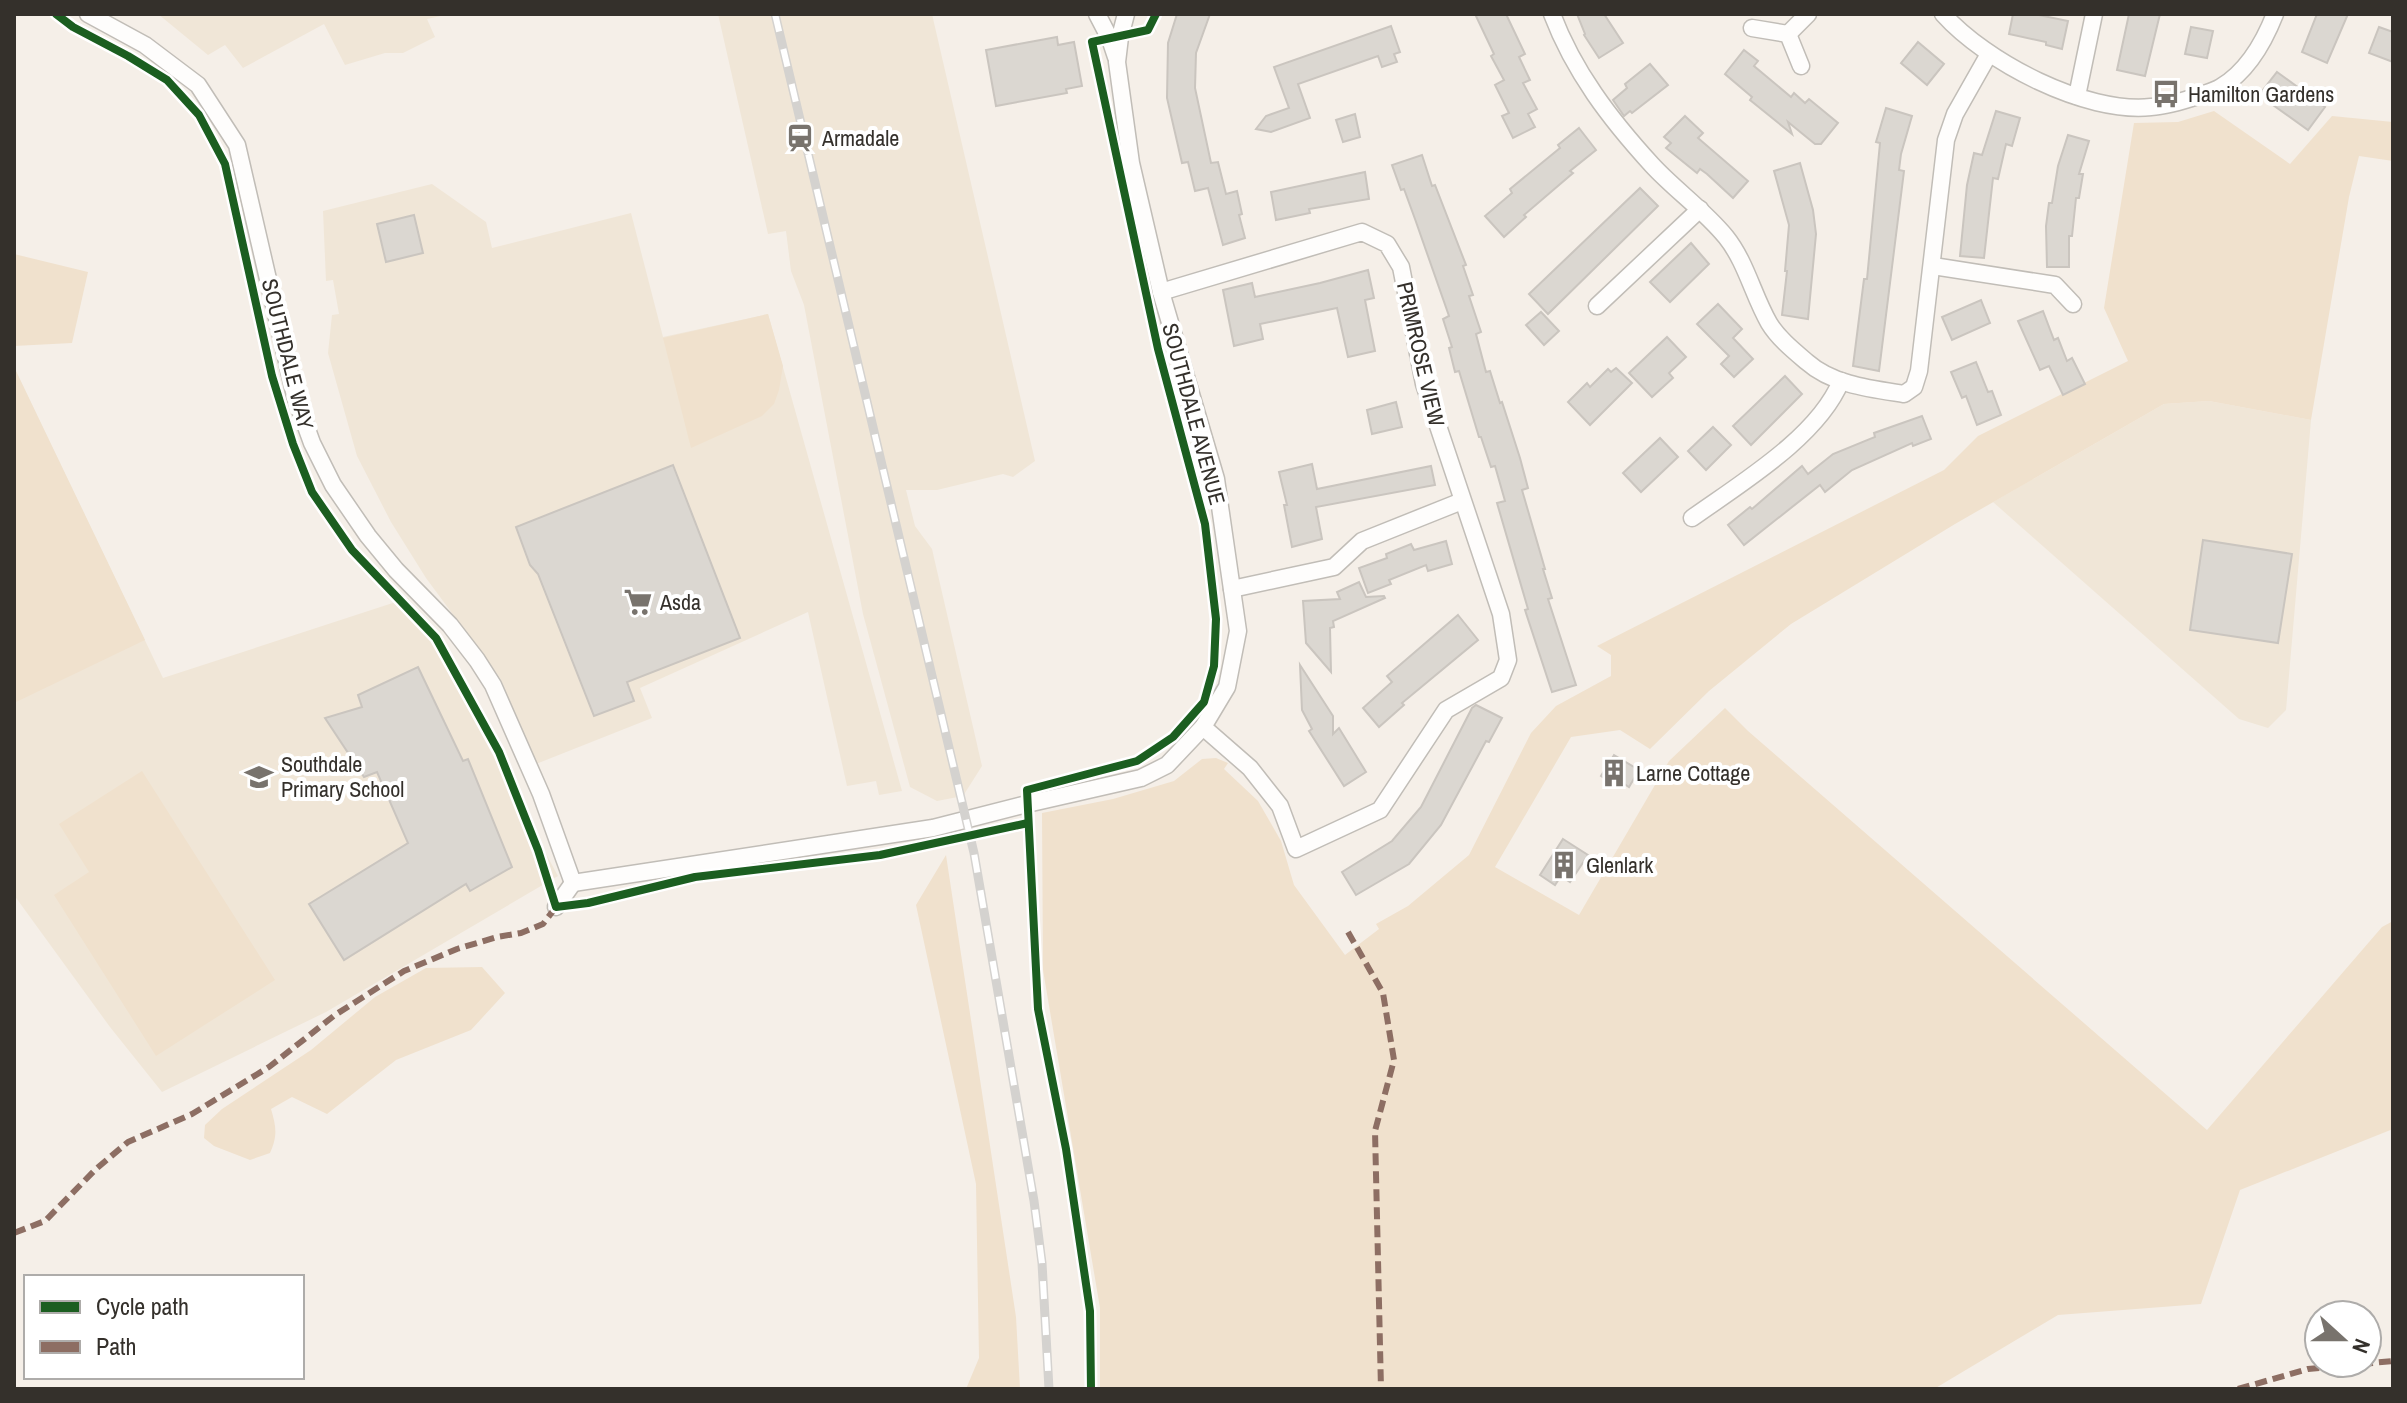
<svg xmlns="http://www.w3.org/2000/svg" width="2407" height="1403" font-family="'Archivo Narrow',sans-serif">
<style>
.built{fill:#f0e6d7}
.green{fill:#f0e1cd}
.building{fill:#dbd7d1;stroke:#cac5bf;stroke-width:2}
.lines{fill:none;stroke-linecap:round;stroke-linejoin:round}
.minor-casing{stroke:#c1bdb7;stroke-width:19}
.minor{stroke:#fefdfc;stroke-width:16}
.rail-casing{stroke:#d4d2cf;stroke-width:9}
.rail{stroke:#fff;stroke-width:6;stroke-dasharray:18;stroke-linecap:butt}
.quiet{stroke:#8d6e63;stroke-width:6;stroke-dasharray:12 6;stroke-linecap:butt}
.cycleway-casing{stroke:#fff;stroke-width:13}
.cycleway{stroke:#1b5e20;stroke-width:8}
.labels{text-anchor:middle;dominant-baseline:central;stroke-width:8;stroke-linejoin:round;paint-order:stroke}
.poi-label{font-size:22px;fill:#34302b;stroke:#fff;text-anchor:start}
.street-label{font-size:22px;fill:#34302b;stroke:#fff}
</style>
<rect width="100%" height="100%" fill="#f5efe8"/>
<g class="built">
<polygon points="158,14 450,14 427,19 435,37 403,53 385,53 345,65 324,24 243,68 225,45 208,55"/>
<polygon points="718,14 932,14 1035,461 1013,477 1003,474 937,490 906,490 915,526 932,549 982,766 963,796 937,801 910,787 863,614 804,305 791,271 786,231 768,234"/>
<polygon points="432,184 486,222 492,248 631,213 663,337 768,314 902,791 879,795 876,781 847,786 808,612 640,688 652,718 536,764 500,678 426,578 391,522 357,456 328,353 332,315 339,314 333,280 326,281 323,211"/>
<polygon points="14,367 163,678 408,598 558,876 326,1012 162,1092 110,1027 14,895"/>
<polygon points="2209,401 2311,420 2286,710 2268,728 2239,719 1993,502 2164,404"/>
</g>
<g class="green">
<polygon points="2214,111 2290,164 2332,116 2393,122 2393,161 2359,156 2349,197 2311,420 2209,401 2164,404 1955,524 1791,624 1709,691 1650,749 1620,730 1571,737 1495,867 1579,915 1669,761 1725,708 1748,731 2207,1130 2382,927 2393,921 2393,1129 2240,1190 2201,1304 2058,1315 1934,1389 1100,1389 1100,1308 1043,970 1042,813 1113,799 1174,781 1202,759 1216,758 1228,763 1224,769 1258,801 1281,841 1294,885 1345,955 1379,929 1376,924 1408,906 1469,855 1531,733 1556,706 1611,676 1611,655 1597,646 1944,470 1978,436 2128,361 2104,308 2134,123 2178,122"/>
<polygon points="14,254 88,272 72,343 14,346"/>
<polygon points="768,314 783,366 779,390 774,404 762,416 691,448 663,338"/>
<polygon points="14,367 145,640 14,703"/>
<polygon points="142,771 275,980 156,1056 54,895 89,872 59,824"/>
<polygon points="946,855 1016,1317 1020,1389 966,1389 979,1358 976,1184 916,905"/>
<path d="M482,967L505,993L471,1030L396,1060L327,1114L292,1097L271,1109C276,1126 278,1135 270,1153L250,1160L214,1146L204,1138L205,1125L222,1109L311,1050L375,997L426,968Z"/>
</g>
<g class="building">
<polygon points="1177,14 1210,14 1196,53 1195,88 1211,163 1218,162 1226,194 1237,191 1242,214 1239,215 1245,238 1223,245 1208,188 1195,191 1188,162 1182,163 1167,98 1168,43"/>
<polygon points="1475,14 1506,14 1525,54 1519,57 1530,80 1523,83 1537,109 1528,114 1535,127 1513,138 1502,116 1509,113 1495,85 1504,80 1491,56 1494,54"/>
<polygon points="1577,14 1604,14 1623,43 1599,58 1584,35 1585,34"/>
<polygon points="2013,14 2034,14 2068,21 2062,49 2046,45 2046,42 2009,34"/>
<polygon points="2129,14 2160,14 2145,76 2117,70"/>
<polygon points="2317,14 2348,14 2327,63 2302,52"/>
<polygon points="1391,26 1400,52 1394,54 1397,62 1382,67 1378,56 1298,84 1310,118 1271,132 1256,129 1266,116 1289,108 1274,67"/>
<polygon points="2191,27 2213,31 2207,58 2185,54"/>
<polygon points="2379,27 2393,32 2393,62 2369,53"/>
<polygon points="1057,37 1058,45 1074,42 1082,86 1066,89 1067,93 996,106 986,50"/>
<polygon points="1918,42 1944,64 1927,85 1901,63"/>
<polygon points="1744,50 1758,61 1754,66 1791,97 1794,93 1805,103 1809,99 1838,123 1821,144 1815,144 1788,122 1792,134 1750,100 1752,97 1725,74"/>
<polygon points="1650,64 1668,85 1632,113 1630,111 1624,116 1613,100 1627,88 1625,84"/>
<polygon points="2277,72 2325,107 2308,130 2259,95"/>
<polygon points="1886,108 1912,116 1901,154 1899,170 1904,171 1879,371 1853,366 1864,279 1867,279 1880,143 1876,142"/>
<polygon points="1996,111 2020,118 2012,146 2006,144 1998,179 1993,178 1984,258 1960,256 1967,185 1974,153 1982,155"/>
<polygon points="1355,114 1360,137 1343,142 1336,120"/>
<polygon points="1685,116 1703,133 1698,138 1748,181 1733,198 1707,174 1700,169 1697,173 1666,148 1671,143 1664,137"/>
<polygon points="1579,128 1596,150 1570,171 1573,173 1524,215 1526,217 1504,237 1485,216 1512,193 1510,189 1560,148 1558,145"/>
<polygon points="2068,135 2089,141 2079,174 2083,174 2079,198 2076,198 2072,236 2069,236 2069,267 2047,267 2046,226 2049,203 2052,203 2058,166"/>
<polygon points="1422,155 1432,186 1435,185 1466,265 1463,266 1473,295 1469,296 1481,332 1476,334 1486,372 1490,371 1500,403 1502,402 1520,458 1528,488 1522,490 1545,569 1543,569 1552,598 1548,599 1576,685 1552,692 1525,610 1528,609 1497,503 1505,501 1495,466 1491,467 1481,437 1479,437 1459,371 1455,372 1449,348 1452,347 1443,319 1449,316 1415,219 1404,189 1401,190 1392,165"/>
<polygon points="1800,163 1813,210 1816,234 1808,319 1782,315 1787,271 1785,271 1789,225 1774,171"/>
<polygon points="1365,172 1369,199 1309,209 1310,213 1276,220 1271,192"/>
<polygon points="1640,188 1658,206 1548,314 1529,294"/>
<polygon points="414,215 423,253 386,262 377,224"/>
<polygon points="1691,243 1709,264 1670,302 1650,282"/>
<polygon points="1368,270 1374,298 1365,300 1375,351 1348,357 1337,308 1260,324 1263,339 1234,346 1223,290 1252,283 1255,297 1320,283"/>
<polygon points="1981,300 1990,323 1952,340 1942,317"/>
<polygon points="1718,304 1742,329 1733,338 1753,359 1734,377 1721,364 1729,356 1697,324"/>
<polygon points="2043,311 2054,340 2058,338 2067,361 2072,358 2085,384 2063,395 2049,366 2040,370 2018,321"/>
<polygon points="1541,312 1559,331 1544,345 1526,325"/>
<polygon points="1667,337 1686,357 1669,373 1673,378 1652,397 1629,373"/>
<polygon points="1976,362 1988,392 1992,391 2001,415 1977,425 1966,396 1962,398 1951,372"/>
<polygon points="1616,368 1632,383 1590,425 1568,402 1587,383 1590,387 1608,369 1611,372"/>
<polygon points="1785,376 1802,394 1751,445 1733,426"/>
<polygon points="1396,402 1402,427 1372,434 1367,410"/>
<polygon points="1922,416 1931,439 1913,446 1912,443 1852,470 1825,492 1820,485 1744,545 1728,525 1750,507 1752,509 1802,466 1808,474 1833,454 1875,437 1874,433"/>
<polygon points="1713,427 1731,445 1706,470 1688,451"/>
<polygon points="1660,438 1678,457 1641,492 1623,473"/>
<polygon points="1312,464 1317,489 1431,466 1435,485 1316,507 1322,539 1292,547 1284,505 1287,505 1279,472"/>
<polygon points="673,465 740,638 627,682 634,701 594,716 538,574 530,565 516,527"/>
<polygon points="2203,540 2292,554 2278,643 2190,630"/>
<polygon points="1446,541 1452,564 1428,571 1426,565 1389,580 1391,584 1368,593 1359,568 1387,558 1386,554 1411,544 1414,550"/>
<polygon points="1359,582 1366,597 1384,596 1385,598 1333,621 1334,627 1330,628 1331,672 1306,643 1303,601 1340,599 1337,592"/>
<polygon points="1458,615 1478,640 1402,703 1404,705 1379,727 1363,708 1392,682 1387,676"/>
<polygon points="1300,665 1333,716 1333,734 1339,728 1366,772 1344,786 1309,731 1312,729 1302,710"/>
<polygon points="418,667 463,761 468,759 512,867 470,891 466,884 344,960 309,904 408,843 377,772 364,777 325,718 362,707 358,695"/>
<polygon points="1476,705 1502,718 1489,742 1486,741 1441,825 1409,864 1356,895 1342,872 1392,841 1421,807 1472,708"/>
<polygon points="1614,755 1639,770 1629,787 1618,780 1615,785 1601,776"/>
<polygon points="1563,839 1588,855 1570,882 1561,876 1555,885 1540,875"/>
</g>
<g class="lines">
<defs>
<g id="minor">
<polyline points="88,14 145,45 198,85 237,145 295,396 312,443 333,485 368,536 396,570 450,625 477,660 493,685 541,794 573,883"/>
<polyline points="1097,14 1110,39 1116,57"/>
<path d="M1552,14C1574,72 1610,119 1652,165C1675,190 1704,210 1726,237C1746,262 1753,295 1769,323C1778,338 1794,351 1807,362C1833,385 1872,389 1904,394L1914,387L1919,371L1946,140L1955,114L1989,54"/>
<path d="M1943,14C1986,62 2085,114 2151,107C2167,106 2183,101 2198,96C2206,93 2215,91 2221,87C2248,71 2264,42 2275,14"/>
<polyline points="1752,28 1788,34 1801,66"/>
<polyline points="1788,34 1808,14"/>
<polyline points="2077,96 2094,14"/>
<polyline points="1933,266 2055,285 2073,304"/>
<polyline points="1161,292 1362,232 1387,244 1401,267 1424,384 1501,614 1508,660 1501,678 1446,710 1380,810 1296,849 1280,806 1250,768 1203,727"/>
<polyline points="1597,306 1700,209"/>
<path d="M1692,518C1741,483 1818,437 1841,381"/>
<polyline points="1232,589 1334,567 1362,541 1462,501"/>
<polyline points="573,883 933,828 1027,804 1141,778 1167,765 1203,727 1227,687 1238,631 1216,479 1161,292 1131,163 1117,62 1120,37 1126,14"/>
<polyline points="556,907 573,883"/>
</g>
</defs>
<use href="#minor" class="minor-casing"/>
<use href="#minor" class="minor"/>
<defs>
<polyline id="rail" points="775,14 974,853 1034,1201 1042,1263 1049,1389"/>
</defs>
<use href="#rail" class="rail-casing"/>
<use href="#rail" class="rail"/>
<g class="quiet">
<polyline points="1348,932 1383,993 1394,1060 1375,1131 1381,1389"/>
<polyline points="14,1233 45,1221 96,1169 128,1142 192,1114 269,1067 335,1015 404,971 457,949 497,937 521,933 543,924 556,907"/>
<polyline points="2238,1389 2308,1369 2393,1361"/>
</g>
<defs>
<g id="cycleway">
<polyline points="56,14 73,27 128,56 167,80 199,115 225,164 272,376 293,444 312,492 352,550 436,638 499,752 538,850 556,907 588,903 695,877 880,855 1028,823"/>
<polyline points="1091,1389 1090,1311 1066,1149 1038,1009 1027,790 1137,761 1173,737 1204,702 1214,666 1216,619 1205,524 1158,349 1092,42 1148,30 1156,14"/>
</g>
</defs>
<use href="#cycleway" class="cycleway-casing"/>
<use href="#cycleway" class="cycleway"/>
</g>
<defs>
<symbol id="bus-bare" viewBox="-9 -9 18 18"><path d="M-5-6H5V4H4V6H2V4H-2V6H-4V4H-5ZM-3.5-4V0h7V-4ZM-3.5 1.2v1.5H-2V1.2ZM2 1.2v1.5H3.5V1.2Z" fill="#78736d" stroke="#fff" stroke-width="2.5" paint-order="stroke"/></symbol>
<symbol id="station-bare" viewBox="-9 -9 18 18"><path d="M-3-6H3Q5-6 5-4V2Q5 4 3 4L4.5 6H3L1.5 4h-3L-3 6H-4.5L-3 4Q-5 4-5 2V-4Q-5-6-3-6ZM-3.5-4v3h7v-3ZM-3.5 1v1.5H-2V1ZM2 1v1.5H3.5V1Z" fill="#78736d" stroke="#fff" stroke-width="2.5" paint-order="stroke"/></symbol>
<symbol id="supermarket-bare" viewBox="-9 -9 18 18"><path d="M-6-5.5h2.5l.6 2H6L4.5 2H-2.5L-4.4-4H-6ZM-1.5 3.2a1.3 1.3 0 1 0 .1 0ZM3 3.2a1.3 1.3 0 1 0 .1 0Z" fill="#78736d" stroke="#fff" stroke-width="2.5" paint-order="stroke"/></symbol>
<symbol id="building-bare" viewBox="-9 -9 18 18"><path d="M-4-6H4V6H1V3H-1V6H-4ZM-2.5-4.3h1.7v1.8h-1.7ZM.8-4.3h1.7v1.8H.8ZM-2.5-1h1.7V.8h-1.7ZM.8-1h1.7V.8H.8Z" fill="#78736d" stroke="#fff" stroke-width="2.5" paint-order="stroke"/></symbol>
<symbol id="school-bare" viewBox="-9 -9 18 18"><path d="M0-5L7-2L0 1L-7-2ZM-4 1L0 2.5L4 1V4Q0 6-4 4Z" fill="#78736d" stroke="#fff" stroke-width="2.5" paint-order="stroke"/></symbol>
</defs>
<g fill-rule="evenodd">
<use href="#bus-bare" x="2146" y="74" width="40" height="40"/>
<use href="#station-bare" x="780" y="118" width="40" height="40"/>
<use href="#supermarket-bare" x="618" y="582" width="40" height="40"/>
<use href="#building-bare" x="1594" y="753" width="40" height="40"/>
<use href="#school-bare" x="239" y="757" width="40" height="40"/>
<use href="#building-bare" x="1544" y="845" width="40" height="40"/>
</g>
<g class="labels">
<g class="poi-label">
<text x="2188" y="94">Hamilton Gardens</text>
<text x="822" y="138">Armadale</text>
<text x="660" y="602">Asda</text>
<text x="281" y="764">Southdale<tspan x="281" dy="25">Primary School</tspan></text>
<text x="1636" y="773">Larne Cottage</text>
<text x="1586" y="865">Glenlark</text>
</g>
<g class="street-label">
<text transform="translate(288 354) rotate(76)">SOUTHDALE WAY</text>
<text transform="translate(1421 354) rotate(77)">PRIMROSE VIEW</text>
<text transform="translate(1194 414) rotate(75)">SOUTHDALE AVENUE</text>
</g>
</g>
<rect width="2407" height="1403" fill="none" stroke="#34302b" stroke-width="32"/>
<rect x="24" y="1275" width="280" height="104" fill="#ffffff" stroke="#aeacaa" stroke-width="2"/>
<rect x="40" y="1301" width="40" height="12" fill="#1b5e20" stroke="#aeacaa" stroke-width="2"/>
<text x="96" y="1315" font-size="24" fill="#34302b">Cycle path</text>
<rect x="40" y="1341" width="40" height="12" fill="#8d6e63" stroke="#aeacaa" stroke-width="2"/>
<text x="96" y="1355" font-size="24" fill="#34302b">Path</text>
<g transform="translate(2343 1339) rotate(111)"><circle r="38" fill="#ffffff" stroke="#aeacaa" stroke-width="2"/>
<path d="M0-6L14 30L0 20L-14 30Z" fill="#78736d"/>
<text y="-12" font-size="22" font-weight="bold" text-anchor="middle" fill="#34302b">N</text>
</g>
</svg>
